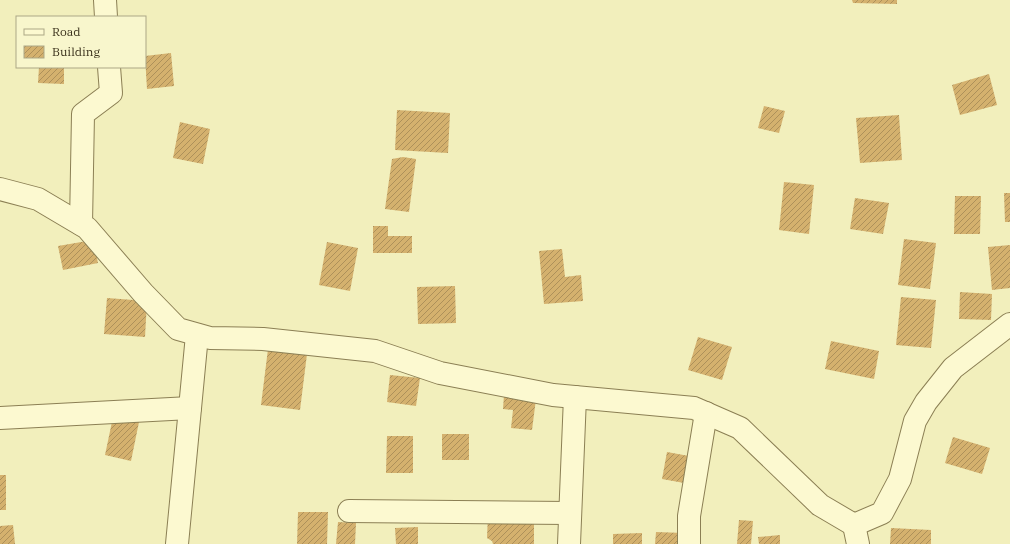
<svg xmlns="http://www.w3.org/2000/svg" width="1010" height="544" font-family="'IBM Plex Serif',serif">
<style>
.building{fill:url(#building-hatch)}
.lines{fill:none;stroke-linecap:round;stroke-linejoin:round}
.minor-casing{stroke:#8b7f54;stroke-width:24}
.minor{stroke:#fcf9d0;stroke-width:22}
</style>
<defs>
<pattern id="building-hatch" width="6" height="6" patternUnits="userSpaceOnUse"><rect width="6" height="6" fill="#d4b16e"/><path d="M-1 1l2-2M0 6l6-6M5 7l2-2" fill="none" stroke="#ad905a"/></pattern>
</defs>
<rect width="100%" height="100%" fill="#f2efbc"/>
<g class="building">
<polygon points="852,0 897,0 897,4 853,3"/>
<polygon points="171,53 174,86 147,89 145,56"/>
<polygon points="39,67 64,67 64,84 38,83"/>
<polygon points="989,74 997,105 960,115 952,85"/>
<polygon points="764,106 785,111 779,133 758,128"/>
<polygon points="397,110 450,113 448,153 395,150"/>
<polygon points="899,115 902,160 860,163 856,118"/>
<polygon points="180,122 210,129 203,164 173,158"/>
<polygon points="403,157 416,159 409,212 385,209 392,159"/>
<polygon points="784,182 814,185 809,234 779,230"/>
<polygon points="1004,193 1010,193 1010,222 1005,222"/>
<polygon points="955,196 981,196 980,234 954,234"/>
<polygon points="855,198 889,203 883,234 850,229"/>
<polygon points="373,226 388,226 388,236 412,236 412,253 373,253"/>
<polygon points="904,239 936,243 930,289 898,285"/>
<polygon points="93,240 98,263 63,270 58,246"/>
<polygon points="327,242 358,248 350,291 319,285"/>
<polygon points="1010,245 1010,288 992,290 988,247"/>
<polygon points="562,249 565,277 581,275 583,301 544,304 539,251"/>
<polygon points="455,286 456,323 418,324 417,287"/>
<polygon points="960,292 992,294 991,320 959,319"/>
<polygon points="901,297 936,300 931,348 896,345"/>
<polygon points="107,298 147,301 145,337 104,334"/>
<polygon points="698,337 732,347 722,380 688,370"/>
<polygon points="831,341 879,351 874,379 825,369"/>
<polygon points="268,349 307,354 300,410 261,405"/>
<polygon points="390,375 420,378 416,406 387,402"/>
<polygon points="504,395 536,399 532,430 511,428 513,410 503,409"/>
<polygon points="113,417 139,422 131,461 105,455"/>
<rect x="442" y="434" width="27" height="26"/>
<polygon points="387,436 413,436 413,473 386,473"/>
<polygon points="953,437 990,448 982,474 945,463"/>
<polygon points="667,452 689,456 684,483 662,479"/>
<rect x="0" y="475" width="6" height="35"/>
<polygon points="298,512 328,512 327,544 297,544"/>
<polygon points="488,514 534,515 534,544 493,544 492,541 487,538"/>
<polygon points="739,520 753,521 751,544 737,544"/>
<polygon points="338,522 356,523 355,544 336,544"/>
<polygon points="13,525 15,544 0,544 0,526"/>
<polygon points="418,527 418,544 396,544 395,528"/>
<polygon points="891,528 931,530 931,544 890,544"/>
<polygon points="656,532 684,533 683,544 655,544"/>
<polygon points="642,533 642,544 613,544 613,534"/>
<polygon points="780,535 780,544 759,544 758,537"/>
</g>
<g class="lines">
<defs>
<g id="minor">
<polyline points="105,0 106,17"/>
<polyline points="0,189 38,199 87,228 143,293 178,329 210,338 263,339 375,351 440,373 553,395 694,408 740,428 820,505 854,525 882,513 900,479 915,421 926,402 953,368 1010,324"/>
<polyline points="81,224 83,114 111,93 109,67"/>
<polyline points="0,418 190,408"/>
<polyline points="349,511 570,513"/>
<polyline points="854,525 858,544"/>
<polyline points="177,544 197,335"/>
<polyline points="569,544 575,397"/>
<polyline points="689,544 689,516 706,413"/>
</g>
</defs>
<use href="#minor" class="minor-casing"/>
<use href="#minor" class="minor"/>
</g>
<rect x="16" y="16" width="130" height="52" fill="#f8f6cc" stroke="#aca785"/>
<rect x="24" y="29" width="20" height="6" fill="#fcf9d0" stroke="#aca785"/>
<text x="52" y="36" font-size="12" fill="#39301a">Road</text>
<rect x="24" y="46" width="20" height="12" fill="url(#building-hatch)" stroke="#aca785"/>
<text x="52" y="56" font-size="12" fill="#39301a">Building</text>
</svg>
